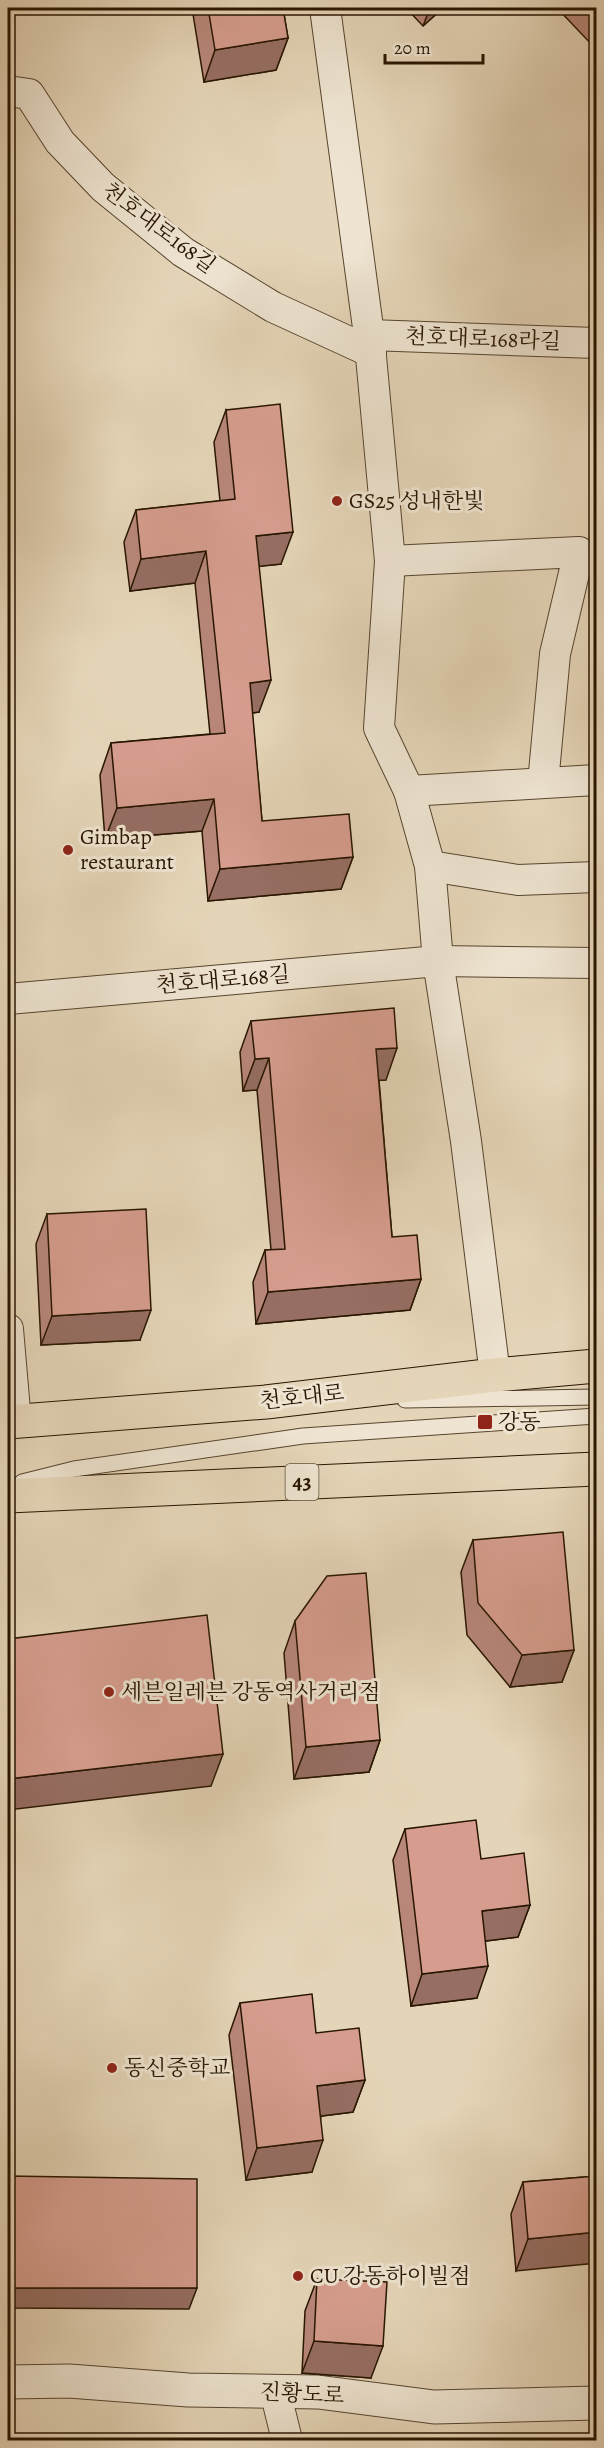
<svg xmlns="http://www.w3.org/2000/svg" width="604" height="2448" font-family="Alegreya,'Noto Serif KR',serif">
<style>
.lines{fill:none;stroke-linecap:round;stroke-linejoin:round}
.service-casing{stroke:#57452e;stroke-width:17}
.minor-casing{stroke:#57452e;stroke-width:32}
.tertiary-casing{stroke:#57452e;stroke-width:35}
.primary-casing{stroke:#281500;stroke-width:35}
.service{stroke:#eee4d1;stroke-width:15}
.minor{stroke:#eee4d1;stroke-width:30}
.tertiary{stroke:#eee4d1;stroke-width:33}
.primary{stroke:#e5d5b8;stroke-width:33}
.wall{fill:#b8877a;stroke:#281500;stroke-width:1.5}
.shaded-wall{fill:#966e63;stroke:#281500;stroke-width:1.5}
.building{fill:#d69d8e;stroke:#281500;stroke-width:1.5}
.poi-dot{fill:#8f2418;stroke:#eee4d1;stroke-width:2}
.labels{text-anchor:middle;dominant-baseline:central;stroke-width:6;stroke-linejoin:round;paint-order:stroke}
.shield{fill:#eee4d1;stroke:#63533f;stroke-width:1.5}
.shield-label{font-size:21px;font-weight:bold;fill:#281500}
.street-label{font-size:22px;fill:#281500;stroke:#eee4d1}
.poi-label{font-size:22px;fill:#281500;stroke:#eee4d1;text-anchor:start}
</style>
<rect width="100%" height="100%" fill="#e5d5b8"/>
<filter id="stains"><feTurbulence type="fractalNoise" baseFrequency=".00333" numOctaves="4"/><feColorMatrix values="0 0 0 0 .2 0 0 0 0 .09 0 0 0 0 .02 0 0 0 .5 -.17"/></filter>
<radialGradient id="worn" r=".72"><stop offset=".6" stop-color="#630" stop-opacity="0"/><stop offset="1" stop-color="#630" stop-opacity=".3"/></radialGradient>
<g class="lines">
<defs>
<g id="service">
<polyline points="405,1400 596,1397"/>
<polyline points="22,1482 74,1469 303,1436 596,1416"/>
</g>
<g id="minor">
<polyline points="325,8 369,335 390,561 379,728 409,791 430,866 438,961 466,1141 495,1375"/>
<polyline points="8,91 29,94 60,142 103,187 183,252 273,307 371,352"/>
<polyline points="369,335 596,343"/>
<polyline points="390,561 579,552 555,654 543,783"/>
<polyline points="409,791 596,780"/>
<polyline points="430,866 518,880 596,877"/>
<polyline points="8,999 438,961 596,963"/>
<polyline points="8,1329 16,1422"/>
<polyline points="275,2391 287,2440"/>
</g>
<polyline id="tertiary" points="8,2382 69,2381 188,2390 318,2392 434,2407 596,2403"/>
<g id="primary">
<polyline points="8,1422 266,1402 495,1375 596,1366"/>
<polyline points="8,1496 596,1469"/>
</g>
</defs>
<use href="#service" class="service-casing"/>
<use href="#minor" class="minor-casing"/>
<use href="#tertiary" class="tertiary-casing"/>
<use href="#primary" class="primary-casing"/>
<use href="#service" class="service"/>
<use href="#minor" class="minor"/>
<use href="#tertiary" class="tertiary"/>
<use href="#primary" class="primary"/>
</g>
<g class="wall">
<polygon points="192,8 283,8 288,38 276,70 204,82"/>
<polygon points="406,8 443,8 423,26"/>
<polygon points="557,8 597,8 597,46 595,48"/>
<polygon points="226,410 281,564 259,566 259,712 252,713 262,821 353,857 341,889 208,901 202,831 105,839 100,775 111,743 210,734 195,583 130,591 124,542 136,510 220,501 214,442"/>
<polygon points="251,1021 386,1080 379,1080 392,1237 421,1279 410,1310 256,1324 253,1282 265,1250 271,1250 257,1090 243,1091 240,1052"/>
<polygon points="47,1214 140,1340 41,1345 36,1244"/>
<polygon points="473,1540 574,1650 562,1682 510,1687 467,1635 461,1572"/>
<polygon points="295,1621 380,1740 369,1772 294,1779 284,1653"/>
<polygon points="405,1829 481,1859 530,1905 518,1937 485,1941 477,1998 411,2006 393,1860"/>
<polygon points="240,2003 316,2033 365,2080 353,2112 321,2116 312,2172 246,2180 229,2035"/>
<polygon points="597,2176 516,2271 511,2214 523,2182"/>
<polygon points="317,2279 371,2378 302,2373 305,2311"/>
</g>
<g class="shaded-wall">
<polygon points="430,8 443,8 423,26"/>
<polygon points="288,38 276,70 204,82 215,50"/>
<polygon points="293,532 281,564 244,568 256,536"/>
<polygon points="206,551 195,583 130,591 141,559"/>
<polygon points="271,680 259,712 238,715 250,683"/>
<polygon points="214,799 202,831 105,839 117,808"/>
<polygon points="353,857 341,889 208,901 220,869"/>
<polygon points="397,1048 386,1080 364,1081 376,1049"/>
<polygon points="269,1058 257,1090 243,1091 255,1059"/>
<polygon points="421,1279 410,1310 256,1324 268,1292"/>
<polygon points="151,1310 140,1340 41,1345 52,1316"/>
<polygon points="574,1650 562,1682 510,1687 522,1655"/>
<polygon points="380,1740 369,1772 294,1779 306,1747"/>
<polygon points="223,1754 211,1786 8,1810 8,1779"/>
<polygon points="530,1905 518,1937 470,1943 482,1911"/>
<polygon points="488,1966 477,1998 411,2006 422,1974"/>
<polygon points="365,2080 353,2112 306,2118 317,2086"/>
<polygon points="323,2140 312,2172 246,2180 257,2148"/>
<polygon points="597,2232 597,2263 516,2271 528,2239"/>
<polygon points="8,2288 197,2288 189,2309 8,2308"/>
<polygon points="314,2341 383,2346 371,2378 302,2373"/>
</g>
<g class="building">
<polygon points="208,8 283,8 288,38 215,50"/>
<polygon points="280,404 293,532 256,536 271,680 250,683 262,821 349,814 353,857 220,869 214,799 117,808 111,743 225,733 206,551 141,559 136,510 235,499 226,410"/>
<polygon points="394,1008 397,1048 376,1049 392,1237 417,1235 421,1279 268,1292 265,1250 285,1249 269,1058 255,1059 251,1021"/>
<polygon points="146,1209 151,1310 52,1316 47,1214"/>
<polygon points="563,1532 574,1650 522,1655 478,1603 473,1540"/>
<polygon points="366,1573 380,1740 306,1747 295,1621 327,1576"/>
<polygon points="207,1615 223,1754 8,1779 8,1639"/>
<polygon points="476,1820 481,1859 524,1853 530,1905 482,1911 488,1966 422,1974 405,1829"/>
<polygon points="312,1994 316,2033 359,2028 365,2080 317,2086 323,2140 257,2148 240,2003"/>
<polygon points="8,2176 197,2179 197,2288 8,2288"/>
<polygon points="597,2176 597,2232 528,2239 523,2182"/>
<polygon points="317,2279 387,2282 383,2346 314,2341"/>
</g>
<g class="poi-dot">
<circle cx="337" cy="501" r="6"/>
<circle cx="68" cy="850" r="6"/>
<rect x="477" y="1414" width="16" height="16" rx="3"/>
<circle cx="109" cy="1692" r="6"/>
<circle cx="112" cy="2068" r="6"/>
<circle cx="298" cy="2276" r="6"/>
</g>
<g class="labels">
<rect class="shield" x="285.5" y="1464" width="33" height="36" rx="4.5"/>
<g class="shield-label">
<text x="302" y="1482">43</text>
</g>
<g class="street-label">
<text transform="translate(159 228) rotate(37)">천호대로168길</text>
<text transform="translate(483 339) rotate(2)">천호대로168라길</text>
<text transform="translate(223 980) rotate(-5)">천호대로168길</text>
<text transform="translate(302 1397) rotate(-6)">천호대로</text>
<text transform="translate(302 2394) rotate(3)">진황도로</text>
</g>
<g class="poi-label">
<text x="349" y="501">GS25 성내한빛</text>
<text x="80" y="837">Gimbap<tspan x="80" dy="25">restaurant</tspan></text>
<text x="498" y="1422">강동</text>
<text x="121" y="1692">세븐일레븐 강동역사거리점</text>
<text x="124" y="2068">동신중학교</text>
<text x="310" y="2276">CU 강동하이빌점</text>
</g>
</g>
<rect width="604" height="2448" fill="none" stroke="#e5d5b8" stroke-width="30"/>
<rect x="9" y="9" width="586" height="2430" fill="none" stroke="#281500" stroke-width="3"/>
<rect x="15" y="15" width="574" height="2418" fill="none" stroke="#281500" stroke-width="1.5"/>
<path d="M385 54v9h98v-9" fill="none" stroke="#281500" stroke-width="3"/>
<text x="394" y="54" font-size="18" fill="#281500" stroke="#eee4d1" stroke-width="4.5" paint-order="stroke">20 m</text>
<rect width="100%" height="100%" filter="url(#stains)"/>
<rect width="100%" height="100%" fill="url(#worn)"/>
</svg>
